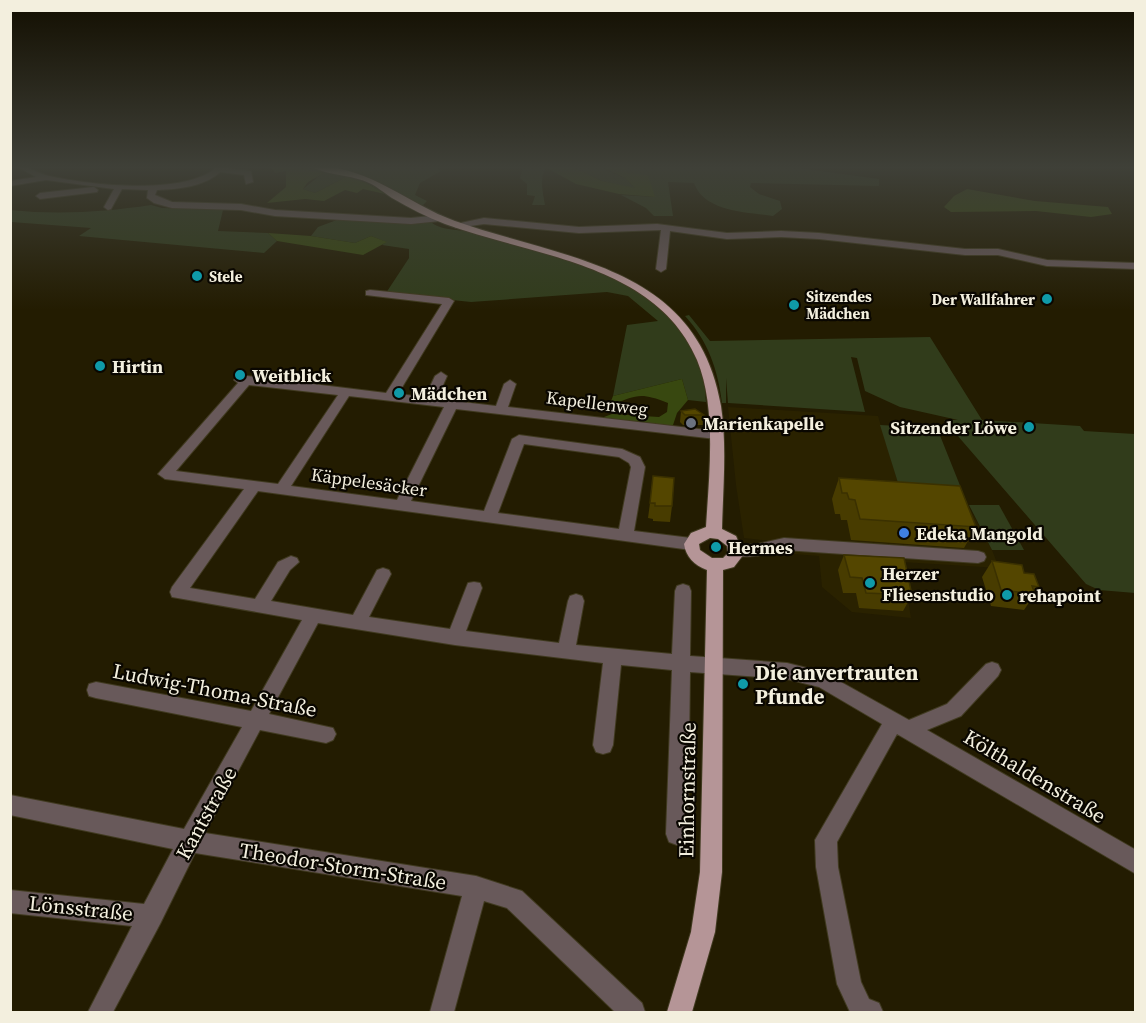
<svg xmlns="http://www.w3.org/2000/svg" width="1146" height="1023" font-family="'Source Serif 4',serif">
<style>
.built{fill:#2a2200}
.green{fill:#313c1b}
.forest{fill:#384810}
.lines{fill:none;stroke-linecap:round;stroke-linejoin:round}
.minor-casing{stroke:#403a20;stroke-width:2}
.major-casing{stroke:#403a20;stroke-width:2}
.minor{fill:#68595a;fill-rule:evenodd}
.major{fill:#b59597;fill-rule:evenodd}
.wall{fill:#483c00}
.building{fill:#544600;stroke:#3b3100;stroke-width:1.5}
.culture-dot{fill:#0f9aa8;stroke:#0a0701;stroke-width:2}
.worship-dot{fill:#6b7280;stroke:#0a0701;stroke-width:2}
.shop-dot{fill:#3f7fe0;stroke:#0a0701;stroke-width:2}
.labels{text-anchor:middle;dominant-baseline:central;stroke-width:4.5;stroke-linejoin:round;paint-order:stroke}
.far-poi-label{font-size:15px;font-weight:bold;fill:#f3efde;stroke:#0a0701;text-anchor:start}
.poi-label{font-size:18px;font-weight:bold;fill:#f3efde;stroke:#0a0701;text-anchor:start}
.street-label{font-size:18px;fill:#f3efde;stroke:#0a0701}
.near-poi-label{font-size:21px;font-weight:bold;fill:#f3efde;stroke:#0a0701;text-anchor:start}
.near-street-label{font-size:21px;fill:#f3efde;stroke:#0a0701}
</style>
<rect width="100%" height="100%" fill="#231c01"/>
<polygon class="built" points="728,407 878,416 903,499 967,503 992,550 999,568 902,562 911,618 852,612 822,587 819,556 793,554 778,542 744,538 736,485"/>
<g class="green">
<polygon points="292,167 435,167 441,171 420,183 415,195 427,201 422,206 399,193 385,194 368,184 342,179 315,193 303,189 323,173"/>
<path d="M523,167H546C539,178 543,193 545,205H532L535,196L527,195V184L520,178Z"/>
<polygon points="573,167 606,167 606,170 625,178 636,189 602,181"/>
<path d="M626,167H791L879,179V186L751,183L750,187L759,194L780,201L782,209L773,216C747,212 704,212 694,183L668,182L673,216H654L646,208L621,195L655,197L626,173Z"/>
<path d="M151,205L162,208L223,210L218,231L268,233L277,241L264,253L79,236L91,228L11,222L10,210C58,215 104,212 151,205Z"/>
<path d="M342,218L430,221C439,231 461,229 473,233C551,258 667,275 699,361C704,374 705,389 706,402L688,400L682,379L613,396L627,325L658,321L628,296L607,292L471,302L386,293L409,258V249L382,245L386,242L371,236L355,243L311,236L318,227Z"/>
<path d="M689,315L710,341L930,337L982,420L1080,426L1084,431L1135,434V593L1099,590L1086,584L944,420H958L900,407L865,391L857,358L851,357L865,412L728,403L726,378V403H722C718,370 708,341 685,316Z"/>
<polygon points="880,425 937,428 967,503 903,499"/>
<polygon points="969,505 999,505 1024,550 992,550"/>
</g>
<g class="forest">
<polygon points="271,167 292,167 324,173 308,182 303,189 315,193 348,176 368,184 385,194 363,189 357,193 345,190 324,201 305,199 267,203 286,187 286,171 275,173"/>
<polygon points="545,167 573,167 602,181 635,188 625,178 606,169 606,167 626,167 627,173 648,175 655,197 619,194 576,184"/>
<polygon points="967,189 1035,201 1108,207 1112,214 1091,217 1036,211 951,212 944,207 954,196"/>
<polygon points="268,233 311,236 355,243 371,236 387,242 363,255 277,241"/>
<path d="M682,379L688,400L677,413L672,428L596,420L612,414L659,417L667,412L668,403C639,392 638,395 609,406L613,396Z"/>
</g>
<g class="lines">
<defs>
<g id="minor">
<path d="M18,167C30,166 37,173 49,176C89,185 185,196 217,167L251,171L253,182L246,184L244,175L220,172C204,187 178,189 157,190L155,195L172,202L241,204L275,210L411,218L440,215L445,218L440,221L411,224L275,216L241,210L172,208L154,203L147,198L148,190L122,189L111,209L108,210L104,207L114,189L46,180L10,186V181L36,177Z"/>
<polygon points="94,187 98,190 97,192 40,199 36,196 40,193"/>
<polygon points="484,218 579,227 657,224 727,233 781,231 819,233 965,249 998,249 1047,260 1136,263 1136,269 1047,266 998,255 965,255 819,239 781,237 727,239 670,231 666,269 661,272 656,269 661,230 579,233 484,224 456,228 451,225"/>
<path d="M370,290L449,298L454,301L398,394L425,397L435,376L441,372L447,376L437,399L496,406L504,384L510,380L516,384L508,407L716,431L723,435L716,439L456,409L411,501L484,511L512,439L519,435L622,449L640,457L645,467L634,531L691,538L697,540L699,544L697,548L691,550L258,491L190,588L255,599L278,562L291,556L297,558L299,562L290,570L271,601L353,615L377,570L383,568L389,570L391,574L369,617L450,629L466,588L468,583L474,582L480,583L482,588L466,631L559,643L568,601L570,596L576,594L582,596L584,601L576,645L672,654L675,591L677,586L683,584L689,586L691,591L690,656L787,663L823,672L909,720L947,704L986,664L992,662L998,664L1001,670L998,676L961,716L927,730L1136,850V874L897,734L837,842L838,867L861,982L869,999L879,1003L883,1012H850L837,984L816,867L815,840L882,724L819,687L787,679L690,672L688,834L685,842L677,845L669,842L666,834L672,670L621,665L613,745L610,752L603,754L596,752L593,745L603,663L455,645L318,623L269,714L333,728L336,734L333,740L326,743L260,730L205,833L476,876L522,891L642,1003L645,1012H615L507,908L484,901L454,1012H430L462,896L195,853L160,924L113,1012H88L132,926L10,913V890L144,904L173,849L10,815V795L184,829L242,727L96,698L89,696L87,690L89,684L96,682L251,711L302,620L172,597L170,592L172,587L244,489L165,479L158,474L238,383L234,380L236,377L247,376L386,393L442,304L366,295V291ZM249,385L338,395L278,484L176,471ZM349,396L444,407L397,500L291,486ZM524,444L619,457L629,463L631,467L619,529L498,513Z"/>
<path d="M784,538L978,551L984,553L986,557L984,561L978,563L784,550C767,554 748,560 730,554L728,550L730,546L758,544Z"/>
</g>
<path id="major" d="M313,167C367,164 407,204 455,221C565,260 697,265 721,406C727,446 723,488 722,529L736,536L744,554L734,567L723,570L722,872L715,932L692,1012H667L691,932L700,872L707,570C694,565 686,557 684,544L691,533L706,527C709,476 717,408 697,360C656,263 531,256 445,224C427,217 409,208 392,198C384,193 378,187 369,183C353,175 325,175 313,167ZM710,538L718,539L727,546L728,553L723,558H712L700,550L699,544Z"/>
</defs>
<use href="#minor" class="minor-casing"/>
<use href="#major" class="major-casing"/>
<use href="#minor" class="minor"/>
<use href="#major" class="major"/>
</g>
<g class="wall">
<polygon points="681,411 704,415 703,425 683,425 680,422"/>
<polygon points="839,478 976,527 964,548 851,540 847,520 841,520 840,514 835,514 832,499"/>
<polygon points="650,503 672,506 670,522 653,521 653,519 648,518"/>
<polygon points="844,555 912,595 903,611 859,608 856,593 843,593 838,570"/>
<polygon points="992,561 1024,573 1039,587 1035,593 1035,594 1024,610 991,606 982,577"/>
</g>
<g class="building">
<polygon points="695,409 704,415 685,415 681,411"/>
<polygon points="653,476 674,478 672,506 655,506 655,503 650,503"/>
<polygon points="839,478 960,486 976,527 860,519 855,500 849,499 847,493 842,493"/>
<polygon points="844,555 904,558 912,595 866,593 862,578 850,577"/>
<polygon points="992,561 1022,565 1024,573 1034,574 1039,587 1032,586 1035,594 1001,590"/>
</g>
<linearGradient id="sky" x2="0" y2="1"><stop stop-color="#130f01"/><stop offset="0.54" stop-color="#3f4038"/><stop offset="1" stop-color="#3f4038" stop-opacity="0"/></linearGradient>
<rect width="1146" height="310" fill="url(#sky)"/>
<g class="culture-dot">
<circle cx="197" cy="276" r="6"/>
<circle cx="1047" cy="299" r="6"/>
<circle cx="794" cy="305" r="6"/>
<circle cx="100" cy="366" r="6"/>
<circle cx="240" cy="375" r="6"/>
<circle cx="399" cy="393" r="6"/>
<circle cx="1029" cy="427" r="6"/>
<circle cx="716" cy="547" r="6"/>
<circle cx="870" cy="583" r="6"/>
<circle cx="1007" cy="595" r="6"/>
<circle cx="743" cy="684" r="6"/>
</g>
<circle class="worship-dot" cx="691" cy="423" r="6"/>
<circle class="shop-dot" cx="904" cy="533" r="6"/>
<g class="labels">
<g class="far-poi-label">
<text x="209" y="276">Stele</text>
<text x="806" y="296">Sitzendes<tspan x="806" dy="17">Mädchen</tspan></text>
<text x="1035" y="299" text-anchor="end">Der Wallfahrer</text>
</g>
<g class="poi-label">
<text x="112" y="366">Hirtin</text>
<text x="252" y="375">Weitblick</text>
<text x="411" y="393">Mädchen</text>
<text x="703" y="423">Marienkapelle</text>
<text x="1017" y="427" text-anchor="end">Sitzender Löwe</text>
<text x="916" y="533">Edeka Mangold</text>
<text x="728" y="547">Hermes</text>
<text x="882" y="573">Herzer<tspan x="882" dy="21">Fliesenstudio</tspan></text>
<text x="1019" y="595">rehapoint</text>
</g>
<g class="street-label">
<text transform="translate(597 403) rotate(7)">Kapellenweg</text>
<text transform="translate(369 482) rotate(8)">Käppelesäcker</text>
</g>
<g class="near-poi-label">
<text x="755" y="672">Die anvertrauten<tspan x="755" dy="24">Pfunde</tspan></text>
</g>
<g class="near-street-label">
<text transform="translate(215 690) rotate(11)">Ludwig-Thoma-Straße</text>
<text transform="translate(1035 776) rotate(31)">Költhaldenstraße</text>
<text transform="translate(687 790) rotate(-89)">Einhornstraße</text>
<text transform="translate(206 813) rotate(-61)">Kantstraße</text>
<text transform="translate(343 866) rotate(9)">Theodor-Storm-Straße</text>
<text transform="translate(81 908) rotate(6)">Lönsstraße</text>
</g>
</g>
<rect width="1146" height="1023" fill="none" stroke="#f3efde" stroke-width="24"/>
</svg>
